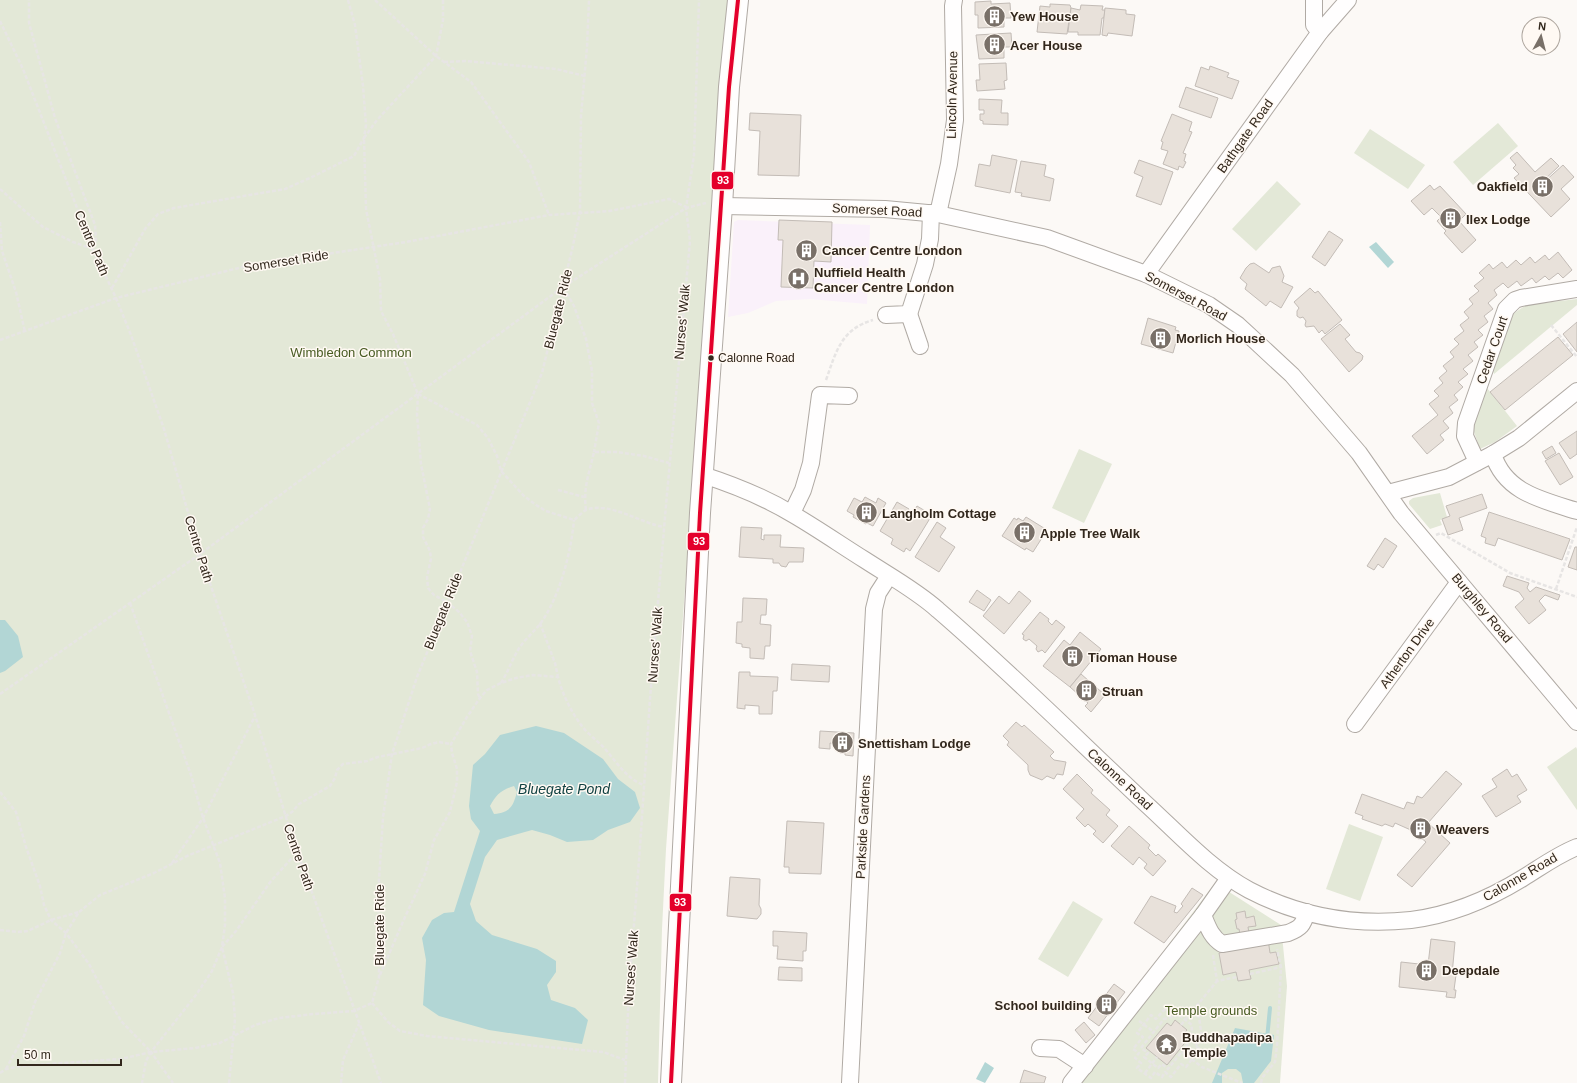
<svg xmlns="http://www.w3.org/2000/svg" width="1577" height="1083" font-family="Helvetica,sans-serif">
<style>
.medical{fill:#faf1fa}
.green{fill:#e3e8d7}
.water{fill:#b2d6d5;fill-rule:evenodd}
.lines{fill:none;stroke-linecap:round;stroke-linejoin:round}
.stream{stroke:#b2d6d5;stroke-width:4}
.building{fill:#e8e1da;stroke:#c3bcb6}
.minor-casing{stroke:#b0aaa4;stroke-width:18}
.major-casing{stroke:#b0aaa4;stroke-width:22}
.path{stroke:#e7e5e4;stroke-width:2.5;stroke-dasharray:4 2;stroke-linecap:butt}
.minor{stroke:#fffefe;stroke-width:16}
.major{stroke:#fffefe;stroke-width:20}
.bus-1-casing{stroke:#fff9f3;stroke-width:7}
.bus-1{stroke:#e4002b;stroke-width:4}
.bus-dot{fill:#32271c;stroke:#fff9f3;stroke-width:1.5}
.labels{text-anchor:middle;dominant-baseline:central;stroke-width:3;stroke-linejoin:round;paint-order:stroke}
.bus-label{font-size:12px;fill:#32271c;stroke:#fff9f3;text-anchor:start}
.poi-label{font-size:13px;font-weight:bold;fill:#32271c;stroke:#fff9f3;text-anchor:start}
.street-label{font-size:13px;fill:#32271c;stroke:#fff9f3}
.park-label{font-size:13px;fill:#485b22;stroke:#fff9f3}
.water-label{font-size:14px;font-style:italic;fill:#104142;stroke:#fff9f3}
.line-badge{stroke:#fff9f3;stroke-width:1.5}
.badge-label{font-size:11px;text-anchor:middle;font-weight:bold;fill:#fff}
</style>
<rect width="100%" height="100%" fill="#fcf9f6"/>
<polygon class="medical" points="738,220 870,225 867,304 810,299 776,301 748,313 728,317 734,222"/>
<g class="green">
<polygon points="0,0 728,0 666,849 662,929 658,1083 0,1083"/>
<polygon points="1498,123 1518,146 1473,185 1453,162"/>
<polygon points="1370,129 1425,165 1408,189 1354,153"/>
<polygon points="1277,181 1301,204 1256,251 1232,229"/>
<polygon points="1577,299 1577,305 1494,374 1493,371 1513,314 1526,305"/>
<polygon points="1487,388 1517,426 1495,442 1480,449 1473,429"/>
<polygon points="1079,449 1112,464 1084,523 1052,508"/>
<polygon points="1440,493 1447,517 1440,520 1442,525 1430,529 1409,504 1409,501 1413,498"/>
<polygon points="1576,747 1577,749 1577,810 1547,767"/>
<polygon points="1349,824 1383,837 1360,901 1326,889"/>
<polygon points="1215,883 1281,925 1287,986 1280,1083 1064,1083"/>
<polygon points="1073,901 1103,919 1068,977 1038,959"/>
</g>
<g class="water">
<polygon points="1376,242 1394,262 1388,268 1369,247"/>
<polygon points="0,620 5,620 18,636 23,657 5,671 0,673"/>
<path d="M536,726L564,733L603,759L618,779L635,792L640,808L630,822L608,830L593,840L567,842L550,835L532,830L497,840L485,857L470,904L476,921L492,935L537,949L556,961V972L547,985L551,1000L575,1008L588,1020L582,1044L489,1030L439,1016L423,1005L426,960L422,938L432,920L444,913L454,912L480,831L471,819L469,806L473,765L485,754L500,735ZM514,786L517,792C513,807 510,812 494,814L490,806C496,795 501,790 514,786Z"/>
<polygon points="1235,1028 1274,1035 1271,1061 1254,1083 1243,1083 1241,1073 1236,1069 1228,1069 1222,1073 1222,1083 1212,1083"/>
<polygon points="985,1062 994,1068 985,1083 976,1079"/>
</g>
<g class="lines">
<polyline class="stream" points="1267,1039 1270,1008"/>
</g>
<g class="building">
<polygon points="991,1 991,4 1010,3 1011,18 1004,18 1004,27 978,28 978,15 975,15 975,2"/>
<polygon points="1050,4 1070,5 1071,8 1067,34 1037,32 1040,6 1050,7"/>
<polygon points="1081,5 1103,6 1102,10 1105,10 1104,18 1102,18 1100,35 1078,35 1078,32 1068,32 1071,8 1080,10"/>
<polygon points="1105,8 1126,10 1126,14 1135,15 1132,36 1108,33 1107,36 1102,35"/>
<polygon points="1011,33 1012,47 1004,47 1004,58 979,59 976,35"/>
<polygon points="1006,63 1007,80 1004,81 1005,89 977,91 976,80 980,80 979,64"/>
<polygon points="1210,66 1229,73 1227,77 1239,81 1232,99 1195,86 1201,67 1209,70"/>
<polygon points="1186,87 1218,98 1211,118 1179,107"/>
<polygon points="979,99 1002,100 1001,113 1008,113 1008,125 983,124 983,121 980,120 980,114 984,114 984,110 979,110"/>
<polygon points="750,113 801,115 799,176 758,175 760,131 749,130"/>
<polygon points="1172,114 1192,122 1189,131 1192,132 1183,153 1186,154 1184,161 1186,162 1183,168 1179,166 1178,170 1163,164 1168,151 1161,149 1163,142 1161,141"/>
<polygon points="1517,152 1535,172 1551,158 1559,166 1542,182 1543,183 1563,165 1574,177 1561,189 1570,199 1551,217 1514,178 1519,174 1513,168 1516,165 1510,158"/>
<polygon points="992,155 1017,160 1010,193 975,186 979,164 990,166"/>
<polygon points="1139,160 1173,172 1161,205 1136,196 1143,177 1134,173"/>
<polygon points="1021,161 1046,165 1044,176 1054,179 1050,201 1021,196 1022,193 1015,192"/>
<polygon points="1430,185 1434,190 1440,186 1466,214 1459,221 1476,240 1462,253 1444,233 1446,231 1437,221 1441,217 1432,208 1424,215 1411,201"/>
<polygon points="779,220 832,222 831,262 814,261 813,288 781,287 783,240 778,240"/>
<polygon points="1329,231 1343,240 1325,266 1312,257"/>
<polygon points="1558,252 1572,270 1563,278 1558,273 1549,280 1545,276 1536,283 1532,278 1521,286 1517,281 1508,288 1503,283 1494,290 1497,295 1488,303 1493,309 1484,316 1488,322 1478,330 1483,335 1474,342 1478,347 1468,355 1473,361 1463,369 1468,374 1458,382 1463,387 1454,395 1458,400 1449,407 1453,413 1443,421 1449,428 1440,435 1444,440 1427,454 1412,436 1438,415 1429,404 1439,396 1434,391 1443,383 1439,378 1447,371 1443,366 1454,357 1450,352 1459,344 1454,339 1464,331 1460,325 1469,318 1464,312 1473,304 1469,299 1479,291 1474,286 1484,278 1479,273 1489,264 1493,269 1502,262 1507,268 1516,260 1521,265 1530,257 1535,263 1545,255 1549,260"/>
<polygon points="1254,263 1269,273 1272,268 1280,266 1284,276 1282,282 1293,287 1281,308 1270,301 1266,306 1245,289 1247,284 1240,278 1246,268 1250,264"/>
<polygon points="1310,288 1315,293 1318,291 1342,320 1325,334 1322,330 1319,333 1314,326 1306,327 1305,325 1306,321 1303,317 1300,318 1297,316 1297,311 1299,308 1294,302"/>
<polygon points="1148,318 1176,327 1175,330 1179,331 1173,353 1141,344"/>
<polygon points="1577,322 1577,352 1563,334"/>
<polygon points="1340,324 1350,335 1345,339 1356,352 1360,353 1363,356 1362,360 1349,372 1321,339"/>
<polygon points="1558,337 1573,355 1505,410 1490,392"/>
<polygon points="1577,431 1577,454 1570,459 1559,443"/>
<polygon points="1552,446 1556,453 1546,459 1542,452"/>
<polygon points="1559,453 1573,477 1560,485 1545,461"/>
<polygon points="1482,494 1487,508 1459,518 1463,530 1448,535 1442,519 1450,516 1446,506"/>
<polygon points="865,497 876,503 878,498 886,503 873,526 867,523 866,524 853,517 854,515 847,511 854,498 862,502"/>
<polygon points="897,502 909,509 904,519 908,521 917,506 932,515 910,551 906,548 904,552 891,544 893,539 880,531"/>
<polygon points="1489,512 1570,539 1562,560 1498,538 1495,546 1485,543 1486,538 1481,536"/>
<polygon points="1026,517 1047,530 1033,552 1026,548 1025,550 1002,536 1014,518 1017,520 1018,518 1023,521"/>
<polygon points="937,522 946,528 940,537 955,547 939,572 915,557"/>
<polygon points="741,527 762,528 761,539 764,540 764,535 781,535 780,547 804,548 803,562 789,562 786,567 781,566 779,563 773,563 773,559 739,557"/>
<polygon points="1385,538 1397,546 1383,568 1378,564 1374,570 1367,566"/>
<polygon points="1575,547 1577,547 1577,570 1568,567"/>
<polygon points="1507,576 1529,583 1527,588 1530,592 1536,587 1560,595 1558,600 1545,595 1539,601 1546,610 1529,624 1515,607 1524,599 1519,592 1503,586"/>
<polygon points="977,590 991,600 984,611 969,602"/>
<polygon points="1019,591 1031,601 1004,634 983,616 999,596 1009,604"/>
<polygon points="743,598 767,599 766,615 761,615 760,624 771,625 770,646 765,646 764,659 750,658 750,648 742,647 742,644 736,643 737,622 742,622"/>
<polygon points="1040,612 1049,619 1048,621 1052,625 1056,620 1065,627 1045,653 1042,650 1038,652 1036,649 1037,646 1029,639 1026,641 1023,639 1024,635 1022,634"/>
<polygon points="1080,632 1101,649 1070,687 1043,666 1064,640 1070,645"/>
<polygon points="792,664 830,666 829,682 791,680"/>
<polygon points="739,672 750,672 750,676 778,677 777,691 773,691 772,714 759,714 759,706 745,705 745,709 737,708"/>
<polygon points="1081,674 1105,695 1091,712 1085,706 1088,703 1070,687"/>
<polygon points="1016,722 1022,727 1024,725 1054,752 1050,756 1054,760 1066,762 1063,775 1057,774 1054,779 1047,776 1042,780 1030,775 1028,770 1028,765 1007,745 1009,742 1003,736"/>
<polygon points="820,731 854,733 853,756 845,755 845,750 835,749 835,744 830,743 830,749 819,748"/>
<polygon points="1507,769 1512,777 1517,774 1527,790 1517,796 1521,802 1496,817 1482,796 1497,787 1492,779"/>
<polygon points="1446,771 1462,784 1428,823 1450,843 1412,887 1397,875 1426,842 1413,831 1395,823 1393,827 1385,824 1382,826 1362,819 1363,816 1355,813 1362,794 1404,809 1407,802 1414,804 1417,796 1422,798"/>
<polygon points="1077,774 1093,790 1091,793 1110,810 1106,815 1118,826 1103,843 1093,834 1096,831 1088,824 1085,827 1076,818 1084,809 1063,789"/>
<polygon points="787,821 824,823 821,874 789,873 789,867 784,867"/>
<polygon points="1129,826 1150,845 1148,848 1156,856 1158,854 1166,861 1153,876 1144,868 1147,864 1139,857 1133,865 1111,846"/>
<polygon points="730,877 760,879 759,905 761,909 761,914 757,919 727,916"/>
<polygon points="1192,888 1203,895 1164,943 1134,923 1151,896 1176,906 1174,912 1177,913 1183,906 1181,904"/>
<polygon points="1245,911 1246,918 1254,916 1256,926 1248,927 1249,933 1240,935 1239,929 1237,929 1235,920 1237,919 1236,913"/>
<polygon points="773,931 807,933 806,951 803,951 803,961 777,959 778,946 773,946"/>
<polygon points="1268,939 1270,953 1276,952 1279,964 1249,970 1251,979 1238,981 1236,972 1223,975 1219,953 1257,945"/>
<polygon points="1431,939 1455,942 1452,975 1456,975 1454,990 1456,990 1455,998 1446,997 1447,992 1399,987 1401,962 1428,965"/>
<polygon points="779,967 802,968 802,981 778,980"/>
<polygon points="1114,984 1125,992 1099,1026 1088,1018"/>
<polygon points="1175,1020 1187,1030 1183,1035 1188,1039 1167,1065 1146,1048 1167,1023 1171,1026"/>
<polygon points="1084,1022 1095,1035 1086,1043 1075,1030"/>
<polygon points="1024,1070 1046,1077 1044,1083 1020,1083"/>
</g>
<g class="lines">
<defs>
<g id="minor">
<polyline points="1314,0 1314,25 1320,32"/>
<polyline points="722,206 885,209 938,214 1047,238 1146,274 1209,305 1238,325 1292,375 1359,453 1401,513 1577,722"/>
<polyline points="938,214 949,164 955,120 953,6 954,0"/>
<polyline points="1146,274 1320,32 1348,0"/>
<polyline points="909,314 920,346"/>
<polyline points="886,315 909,314 925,264 930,239 931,213"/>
<path d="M1493,454C1505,493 1543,500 1577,511"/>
<polyline points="1477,462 1465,436 1466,423 1506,309 1515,300 1521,298 1577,289"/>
<path d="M703,475C734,485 766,498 794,515C818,529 841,545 865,560C888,575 917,591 938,610C1009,671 1076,738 1145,803C1177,832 1210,869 1249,890C1299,916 1355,926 1411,920C1451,915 1489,899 1523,878C1541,867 1557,855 1577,847"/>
<polyline points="1388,493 1449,477 1493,454 1519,438 1577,391"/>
<polyline points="792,513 803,490 811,463 820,395 849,396"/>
<polyline points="1355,724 1459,582"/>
<path d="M1203,915C1208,927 1211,937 1222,944L1288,933C1301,928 1303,925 1307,912"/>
<polyline points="1040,1048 1059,1049 1085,1066"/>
<polyline points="850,1083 874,609 878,593 889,576"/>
<polyline points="1071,1083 1203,915 1229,878"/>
</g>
<polyline id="major" points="671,1083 700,513 722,206 729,87 738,0"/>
</defs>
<use href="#minor" class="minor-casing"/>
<use href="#major" class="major-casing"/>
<g class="path">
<polyline points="375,0 436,56 471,82 529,162 549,215"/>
<polyline points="443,0 443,20 436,56 377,120 364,138 366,209 380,279 381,311 393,334 418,394 417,414 421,464 430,509 428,519 423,528 423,537 430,551 431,559 427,577 428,588 434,595 447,602 459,612 467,622 472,636 470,651 477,672 478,694 480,698"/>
<polyline points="0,21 23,69 93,249 116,298 131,335 164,429 200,554 255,715 292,837 381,1083"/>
<polyline points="444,62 465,61 556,69 585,76"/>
<polyline points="0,189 43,227 73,242 93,249 96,241 95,225 55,118 29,23 29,0"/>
<polyline points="0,222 2,251 16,292 25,332"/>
<polyline points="112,288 145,229 158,214 174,208 285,189 312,177 354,156 364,138 366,125 363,86 355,25 348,0"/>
<polyline points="564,288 574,306 586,339 592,371 592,403 599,423 594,452"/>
<polyline points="1551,325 1577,357"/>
<polyline points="0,340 116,298 247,266 406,242 549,215 610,211 669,199 686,207"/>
<path d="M826,380C836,352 841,329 873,320"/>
<path d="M418,394L477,425L488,438L497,456L501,471L524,496L536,505L546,511L574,520C578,517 582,512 586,510C609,501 640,523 664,527"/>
<polyline points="558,490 584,497"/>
<path d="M586,510C583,488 589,474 594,452H617L644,456L669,463"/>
<polyline points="1436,535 1441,533 1510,573 1577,597"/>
<polyline points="1556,589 1577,527"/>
<polyline points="130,603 191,775 203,818 220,863 225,898 225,925 222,947 212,971 196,995 151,1052 173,1083"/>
<polyline points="540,623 555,663 558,677"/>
<path d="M501,683C508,672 512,660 518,650C524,640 533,633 540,624C560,597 571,552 574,520"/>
<polyline points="0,694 200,554 563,287 686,208 706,203"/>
<polyline points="0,792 16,812 26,847 40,886 44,905 51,920 66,933 89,964 104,993 122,1022 151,1052 146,1061 142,1083"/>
<polyline points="172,863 203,818 255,716"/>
<polyline points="0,930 18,932 28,931 51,920 79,912"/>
<polyline points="1213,955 1217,981 1237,977"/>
<polyline points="1250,974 1281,967"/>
<path d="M380,975L405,917L425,874L434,840L450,812L457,782V769L452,753L451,744L467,717L480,698L487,690L501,683L516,678L533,675L558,677C563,696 573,716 586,731C593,738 600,743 606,750C618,764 627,779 644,785"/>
<polyline points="372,1003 388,1022 400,1031 427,1036 603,1052 625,1060"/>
<polygon points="1187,1008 1199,1017 1202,1038 1195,1046 1200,1049 1186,1067 1181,1064 1171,1077 1165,1072 1162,1077 1155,1072 1151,1078 1137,1068 1141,1063 1135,1058 1139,1053 1133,1049 1143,1037 1137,1033 1151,1015 1156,1019 1164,1010"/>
<polygon points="1179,1015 1192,1025 1191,1040 1168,1069 1162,1064 1158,1068 1144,1057 1148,1053 1141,1048 1164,1019"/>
<polyline points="1139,1021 1154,1032"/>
<polyline points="1181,1025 1217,981"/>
<polyline points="1182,1052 1202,1067 1242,1083"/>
<polyline points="6,1069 24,1036 35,1002 60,953 66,933 79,912 100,895 154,873 187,856 286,816 292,812 299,804 330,786 335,778 337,770 343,764 367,761 378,757 422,748 431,744 439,742 451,744"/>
<polyline points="0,1073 6,1069 21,1066 121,1059 151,1052 195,1048 220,1043 255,1025 279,1018 314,1014 354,1011 372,1003 379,977 378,896 383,817 392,754 417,677 542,373 572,250 580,212 581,116 587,47 589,0"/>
<polyline points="1145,1073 1157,1057"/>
<polyline points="229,1083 235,1019 233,993 222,947 236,931 271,881 291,859 299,857"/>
<polyline points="341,1083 343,1060 359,1024"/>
<polyline points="625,1083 629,988 639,861 650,699 666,505 690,241 686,208 694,155 699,0"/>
<polyline points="1261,1083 1262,1078 1275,1062 1277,1045 1281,967 1277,949"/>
</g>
<use href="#minor" class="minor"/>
<use href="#major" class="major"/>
<defs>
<polyline id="bus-1" points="671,1083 700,513 729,87 738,0"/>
</defs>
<use href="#bus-1" class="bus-1-casing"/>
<use href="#bus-1" class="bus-1"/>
</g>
<defs>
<symbol id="building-disc" viewBox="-11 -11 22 22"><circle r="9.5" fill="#797068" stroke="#fff9f3"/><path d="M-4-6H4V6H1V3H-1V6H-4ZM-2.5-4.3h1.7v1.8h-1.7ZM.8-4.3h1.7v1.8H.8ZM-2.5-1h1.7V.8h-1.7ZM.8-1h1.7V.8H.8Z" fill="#fff"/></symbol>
<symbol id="hospital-disc" viewBox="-11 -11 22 22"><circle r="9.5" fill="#797068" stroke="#fff9f3"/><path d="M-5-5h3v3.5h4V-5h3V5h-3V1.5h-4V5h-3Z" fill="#fff"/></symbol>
<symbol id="temple-disc" viewBox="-11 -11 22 22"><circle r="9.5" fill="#797068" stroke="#fff9f3"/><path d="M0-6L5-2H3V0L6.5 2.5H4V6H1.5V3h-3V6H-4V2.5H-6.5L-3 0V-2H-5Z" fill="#fff"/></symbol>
</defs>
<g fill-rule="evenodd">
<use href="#building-disc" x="982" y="4" width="25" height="25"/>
<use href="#building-disc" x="982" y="32" width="25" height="25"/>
<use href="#building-disc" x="1530" y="174" width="25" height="25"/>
<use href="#building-disc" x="1438" y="206" width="25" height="25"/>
<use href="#building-disc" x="794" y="238" width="25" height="25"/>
<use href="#hospital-disc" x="786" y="266" width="25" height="25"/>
<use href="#building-disc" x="1148" y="326" width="25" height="25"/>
<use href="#building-disc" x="854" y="500" width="25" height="25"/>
<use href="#building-disc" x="1012" y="520" width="25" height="25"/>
<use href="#building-disc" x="1060" y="644" width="25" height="25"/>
<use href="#building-disc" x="1074" y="678" width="25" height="25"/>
<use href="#building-disc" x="830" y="730" width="25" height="25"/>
<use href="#building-disc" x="1408" y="816" width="25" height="25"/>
<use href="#building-disc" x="1414" y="958" width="25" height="25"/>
<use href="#building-disc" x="1094" y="992" width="25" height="25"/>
<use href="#temple-disc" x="1154" y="1032" width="25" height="25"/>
</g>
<circle class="bus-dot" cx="711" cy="358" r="3.5"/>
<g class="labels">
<g class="bus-label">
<text x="718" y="358">Calonne Road</text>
</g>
<g class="poi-label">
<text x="1010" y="16">Yew House</text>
<text x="1010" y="45">Acer House</text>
<text x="1528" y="186" text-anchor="end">Oakfield</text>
<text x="1466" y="219">Ilex Lodge</text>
<text x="822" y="250">Cancer Centre London</text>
<text x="814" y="272">Nuffield Health<tspan x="814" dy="15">Cancer Centre London</tspan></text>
<text x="1176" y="338">Morlich House</text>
<text x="882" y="513">Langholm Cottage</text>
<text x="1040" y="533">Apple Tree Walk</text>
<text x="1088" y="657">Tioman House</text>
<text x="1102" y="691">Struan</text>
<text x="858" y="743">Snettisham Lodge</text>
<text x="1436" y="829">Weavers</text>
<text x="1442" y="970">Deepdale</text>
<text x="1092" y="1005" text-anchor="end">School building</text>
<text x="1182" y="1037">Buddhapadipa<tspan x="1182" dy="15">Temple</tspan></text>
</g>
<g class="street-label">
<text transform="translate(952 95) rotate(-89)">Lincoln Avenue</text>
<text transform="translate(1245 136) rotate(-55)">Bathgate Road</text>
<text transform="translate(877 210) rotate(3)">Somerset Road</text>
<text transform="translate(92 243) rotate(67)">Centre Path</text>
<text transform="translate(286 261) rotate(-9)">Somerset Ride</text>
<text transform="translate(1186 296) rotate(28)">Somerset Road</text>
<text transform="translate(558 309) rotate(-76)">Bluegate Ride</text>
<text transform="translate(682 322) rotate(-85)">Nurses' Walk</text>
<text transform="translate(1492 350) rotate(-71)">Cedar Court</text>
<text transform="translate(199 549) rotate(73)">Centre Path</text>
<text transform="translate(1482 608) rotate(50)">Burghley Road</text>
<text transform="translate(443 611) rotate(-68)">Bluegate Ride</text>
<text transform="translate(655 645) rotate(-86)">Nurses' Walk</text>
<text transform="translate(1407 653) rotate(-54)">Atherton Drive</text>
<text transform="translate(1120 779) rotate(43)">Calonne Road</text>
<text transform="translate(863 827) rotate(-87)">Parkside Gardens</text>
<text transform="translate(299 857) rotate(71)">Centre Path</text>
<text transform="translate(1520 877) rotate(-30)">Calonne Road</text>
<text transform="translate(379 925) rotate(-90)">Bluegate Ride</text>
<text transform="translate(631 968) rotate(-86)">Nurses' Walk</text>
</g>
<g class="park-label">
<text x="351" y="352">Wimbledon Common</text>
<text x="1211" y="1010">Temple grounds</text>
</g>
<g class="water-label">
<text x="564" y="789">Bluegate Pond</text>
</g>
</g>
<g class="line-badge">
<rect x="711" y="171" width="23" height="19" rx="4" fill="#e4002b"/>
<rect x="687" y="532" width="23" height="19" rx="4" fill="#e4002b"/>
<rect x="669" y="893" width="23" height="19" rx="4" fill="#e4002b"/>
</g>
<g class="badge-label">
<text x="723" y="184">93</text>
<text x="699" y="545">93</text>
<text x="680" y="906">93</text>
</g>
<g transform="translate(1541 36) rotate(7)"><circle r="19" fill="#fff9f3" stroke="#ada59d"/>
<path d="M0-3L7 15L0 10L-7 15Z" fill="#797068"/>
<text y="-6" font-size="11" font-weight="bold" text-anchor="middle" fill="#32271c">N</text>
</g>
<path d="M18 1059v6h103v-6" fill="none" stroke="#32271c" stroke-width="2"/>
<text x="24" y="1059" font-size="12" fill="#32271c" stroke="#fff9f3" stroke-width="3" paint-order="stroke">50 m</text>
</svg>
